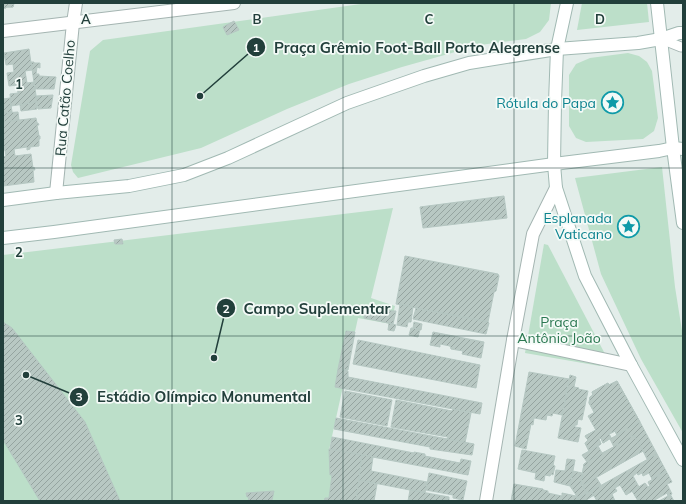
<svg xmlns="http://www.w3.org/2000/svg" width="686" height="504" font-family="Mulish,sans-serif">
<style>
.green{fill:#bcdfc9}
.building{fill:url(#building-hatch);stroke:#b5c7c2;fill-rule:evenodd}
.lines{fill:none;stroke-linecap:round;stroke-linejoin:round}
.lane-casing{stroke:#a5b5b2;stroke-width:11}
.street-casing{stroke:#a5b5b2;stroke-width:14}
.secondary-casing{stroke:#a1b9b3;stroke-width:14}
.lane{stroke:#fff;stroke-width:9}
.street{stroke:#fff;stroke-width:12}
.secondary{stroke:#fff;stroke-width:12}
.grid{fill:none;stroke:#223f3b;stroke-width:1;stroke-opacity:0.55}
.labels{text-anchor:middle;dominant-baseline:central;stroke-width:3.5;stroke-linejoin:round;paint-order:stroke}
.street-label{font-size:14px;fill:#223f3b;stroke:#f4faf7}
.culture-label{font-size:14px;fill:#0d838f;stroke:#f4faf7;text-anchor:end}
.park-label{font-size:14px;fill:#2b7851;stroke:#f4faf7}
.grid-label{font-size:13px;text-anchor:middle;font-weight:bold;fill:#223f3b;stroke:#f4faf7;stroke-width:3.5;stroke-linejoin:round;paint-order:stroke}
.leader{fill:none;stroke:#223f3b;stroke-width:1.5}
.callout-dot{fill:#223f3b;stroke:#f4faf7;stroke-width:1.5}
.mark-label{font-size:12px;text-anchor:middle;font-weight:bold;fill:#fff}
.callout-label{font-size:15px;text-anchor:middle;font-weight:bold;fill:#223f3b;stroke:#f4faf7;stroke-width:3.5;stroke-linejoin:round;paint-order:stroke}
</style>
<defs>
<pattern id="building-hatch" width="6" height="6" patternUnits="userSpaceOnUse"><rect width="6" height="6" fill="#b8c8c3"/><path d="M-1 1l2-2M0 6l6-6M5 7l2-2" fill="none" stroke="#95a4a0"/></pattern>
</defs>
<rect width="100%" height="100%" fill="#e3edea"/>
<g class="green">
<polygon points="368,3 551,3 549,20 540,32 526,39 480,45 402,67 349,84 287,109 201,148 78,178 73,172 71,165 90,51 103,40"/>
<polygon points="582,3 647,3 649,22 577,30"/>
<polygon points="628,53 639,56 647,62 652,71 658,118 654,131 643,139 586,142 576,138 569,126 569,75 576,64 590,58"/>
<polygon points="662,167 675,287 683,337 683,433 641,359 601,274 575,178"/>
<polygon points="393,208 371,298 395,306 391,324 358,318 329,450 362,455 355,501 3,501 3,255"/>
<polygon points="544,244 548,245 605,354 600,366 525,353"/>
</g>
<g class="building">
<polygon points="3,3 14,3 13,7 6,7 6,8 3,8"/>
<polygon points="3,3 14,3 13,7 6,7 6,8 3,8"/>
<polygon points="234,21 239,30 227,35 223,27"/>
<polygon points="29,49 32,70 25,71 27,83 34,82 37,102 11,106 10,94 18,93 17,85 9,86 7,73 14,72 13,64 6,65 4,53"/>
<polygon points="31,62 34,62 34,63 40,63 40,68 37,67 36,74 39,74 39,76 56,77 54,89 35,89"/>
<polygon points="53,95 51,108 38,109 36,96"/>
<polygon points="10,98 12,112 3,113 3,99"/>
<polygon points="36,102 37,109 21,111 20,105"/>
<polygon points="18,112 19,120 3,122 3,113"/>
<polygon points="36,118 37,123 38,123 39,125 37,125 39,136 40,136 40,139 39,139 39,146 30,147 30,149 27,150 27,147 14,149 15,156 31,154 33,168 34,167 35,170 33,170 34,182 3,186 3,157 6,156 5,150 3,150 3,122"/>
<polygon points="504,196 507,218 423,228 420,207"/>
<polygon points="122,239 123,244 115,244 114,240"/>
<polygon points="405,256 498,274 499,276 496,291 494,292 488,322 396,304"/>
<polygon points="400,304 413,307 411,322 408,322 407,327 397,325"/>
<polygon points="416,308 488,322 489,323 486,334 413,319"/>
<polygon points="364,310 396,311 393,324 364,318"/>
<polygon points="3,322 12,328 85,422 120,501 40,501 3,440"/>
<polygon points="414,322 422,324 421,330 413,328"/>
<polygon points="389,323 396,325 394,331 388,330"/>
<polygon points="411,328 420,329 418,337 409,335"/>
<polygon points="346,331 355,332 348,370 338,369"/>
<polygon points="433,332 484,342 481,358 462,354 463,351 451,349 450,346 440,344 440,347 430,345"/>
<polygon points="358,340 480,365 476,388 353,364"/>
<polygon points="338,369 348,371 348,377 482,403 480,414 335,387"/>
<polygon points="529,372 569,379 562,415 553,413 552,416 547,415 546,420 534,418 533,425 531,424 526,449 515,446"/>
<polygon points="570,375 576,377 574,387 579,388 578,389 588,391 582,420 578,419 577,425 575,425 575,427 581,428 578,442 558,438"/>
<path d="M617,381L640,422L617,435L615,431L609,434L611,438L603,443L601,438L599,439L601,444L589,451L585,443L588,440L585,436L596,430L591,421L597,418L589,403L590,397L593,395L592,392L608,383L609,385ZM611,395L615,402L611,404L607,397ZM620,411L625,418L618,422L614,415ZM606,419L609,424L603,426L601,422Z"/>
<polygon points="617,381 640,422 617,435 615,431 609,434 611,438 603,443 601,438 599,439 601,444 589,451 585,443 588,440 585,436 596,430 588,416 595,412 589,403 590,397 593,395 592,392 608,383 609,385"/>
<polygon points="345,391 392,400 387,426 340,417"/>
<polygon points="396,400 452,411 453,409 471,413 465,443 447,439 448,437 391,427"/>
<polygon points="336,418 474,444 472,455 430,449 430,447 334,429"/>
<polygon points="640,422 657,454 647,459 643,451 596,477 601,485 587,493 581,483 584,464 587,462 582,455 598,446 602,453 614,447 610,439"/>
<polygon points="634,435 643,451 583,485 581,483 584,464"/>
<polygon points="332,437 414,453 414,452 425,454 425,456 460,463 461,459 471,461 468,475 330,449"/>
<polygon points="329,449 362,455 356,501 324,501 325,498 329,498 332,475 330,475"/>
<polygon points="522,450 555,456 553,465 555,466 553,475 551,474 550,476 545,475 544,481 535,479 536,473 518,469"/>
<polygon points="657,454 666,471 652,479 649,473 643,476 642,473 638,475 637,473 633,476 639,487 626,495 620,485 615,488 617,491 612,494 615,501 597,501 591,491"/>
<polygon points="362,455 373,457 371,471 427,482 425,493 359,480"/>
<polygon points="567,459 575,460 570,486 554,482 556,470 565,471"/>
<polygon points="573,471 582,473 581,483 587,493 578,498 570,486"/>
<polygon points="666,471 672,482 667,484 672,494 668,496 667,493 653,501 638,501 632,491 645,483 648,487 650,486 648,482"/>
<polygon points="429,473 467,481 463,500 453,498 453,495 426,490"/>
<polygon points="359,480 377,484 374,501 361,501 356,500"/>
<polygon points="514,484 543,489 543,490 548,491 548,493 557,495 555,501 511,501"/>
<polygon points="410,490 449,497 449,501 408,501"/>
<polygon points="274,491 272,500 271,499 271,501 248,501 249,497 247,497 246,493"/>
<polygon points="591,491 594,495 585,501 579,501 578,498"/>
<polygon points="562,493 576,496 579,501 555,501 557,495 562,496"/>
<polygon points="670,494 674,501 659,501 668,496"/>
</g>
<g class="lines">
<defs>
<polyline id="lane" points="661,39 681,47 683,47"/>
<g id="street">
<polyline points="3,31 234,3"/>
<polyline points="56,193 73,23 76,3"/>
<polyline points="513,340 631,365"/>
<polyline points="486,501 513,340 533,234 556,188"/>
</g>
<g id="secondary">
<polyline points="567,3 557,49 555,102 554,164 556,188 585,276 631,365 683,460"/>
<polyline points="657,3 673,148 683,223"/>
<polyline points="3,200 56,193 129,186 184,175 228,158 347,103 424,76 469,63 557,49 638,43 661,39 679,33 683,33"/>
<polyline points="3,238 54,232 554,164 659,151 673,148 683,149"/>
</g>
</defs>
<use href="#lane" class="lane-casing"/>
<use href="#street" class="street-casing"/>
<use href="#secondary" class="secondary-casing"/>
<use href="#lane" class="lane"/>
<use href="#street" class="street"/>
<use href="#secondary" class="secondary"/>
</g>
<path class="grid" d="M172,3V501M343,3V501M514,3V501M3,168H683M3,336H683"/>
<defs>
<symbol id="sight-ring" viewBox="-11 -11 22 22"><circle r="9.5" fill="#f4faf7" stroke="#0f9aa8" stroke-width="1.5"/><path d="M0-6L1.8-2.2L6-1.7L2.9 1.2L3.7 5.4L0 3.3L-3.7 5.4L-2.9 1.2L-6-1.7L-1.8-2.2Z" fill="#0f9aa8"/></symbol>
</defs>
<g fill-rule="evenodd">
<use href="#sight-ring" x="600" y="90" width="25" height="25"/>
<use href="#sight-ring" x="616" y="214" width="25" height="25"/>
</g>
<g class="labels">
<g class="street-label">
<text transform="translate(65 98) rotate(-85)">Rua Catão Coelho</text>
</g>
<g class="culture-label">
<text x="596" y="103">Rótula do Papa</text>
<text x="612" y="218">Esplanada<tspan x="612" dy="16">Vaticano</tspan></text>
</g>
<g class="park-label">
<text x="559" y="322">Praça<tspan x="559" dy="16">Antônio João</tspan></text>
</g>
</g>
<g class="grid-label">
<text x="86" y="24">A</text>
<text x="257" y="24">B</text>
<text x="429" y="24">C</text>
<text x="600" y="24">D</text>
<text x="19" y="89">1</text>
<text x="19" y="257">2</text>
<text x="19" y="425">3</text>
</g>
<path class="leader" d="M200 96L256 47M214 358L226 308M26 375L79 397"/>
<g class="callout-dot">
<circle cx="200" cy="96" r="4"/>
<circle cx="214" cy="358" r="4"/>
<circle cx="26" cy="375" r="4"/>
<circle cx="256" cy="47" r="10"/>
<circle cx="226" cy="308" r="10"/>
<circle cx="79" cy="397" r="10"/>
</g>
<g class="mark-label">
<text x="256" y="52">1</text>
<text x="226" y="313">2</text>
<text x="79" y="401">3</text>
</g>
<g class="callout-label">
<text x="417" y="53">Praça Grêmio Foot-Ball Porto Alegrense</text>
<text x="317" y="314">Campo Suplementar</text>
<text x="204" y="402">Estádio Olímpico Monumental</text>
</g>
<rect width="686" height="504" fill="none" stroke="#223f3b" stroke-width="8"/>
</svg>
